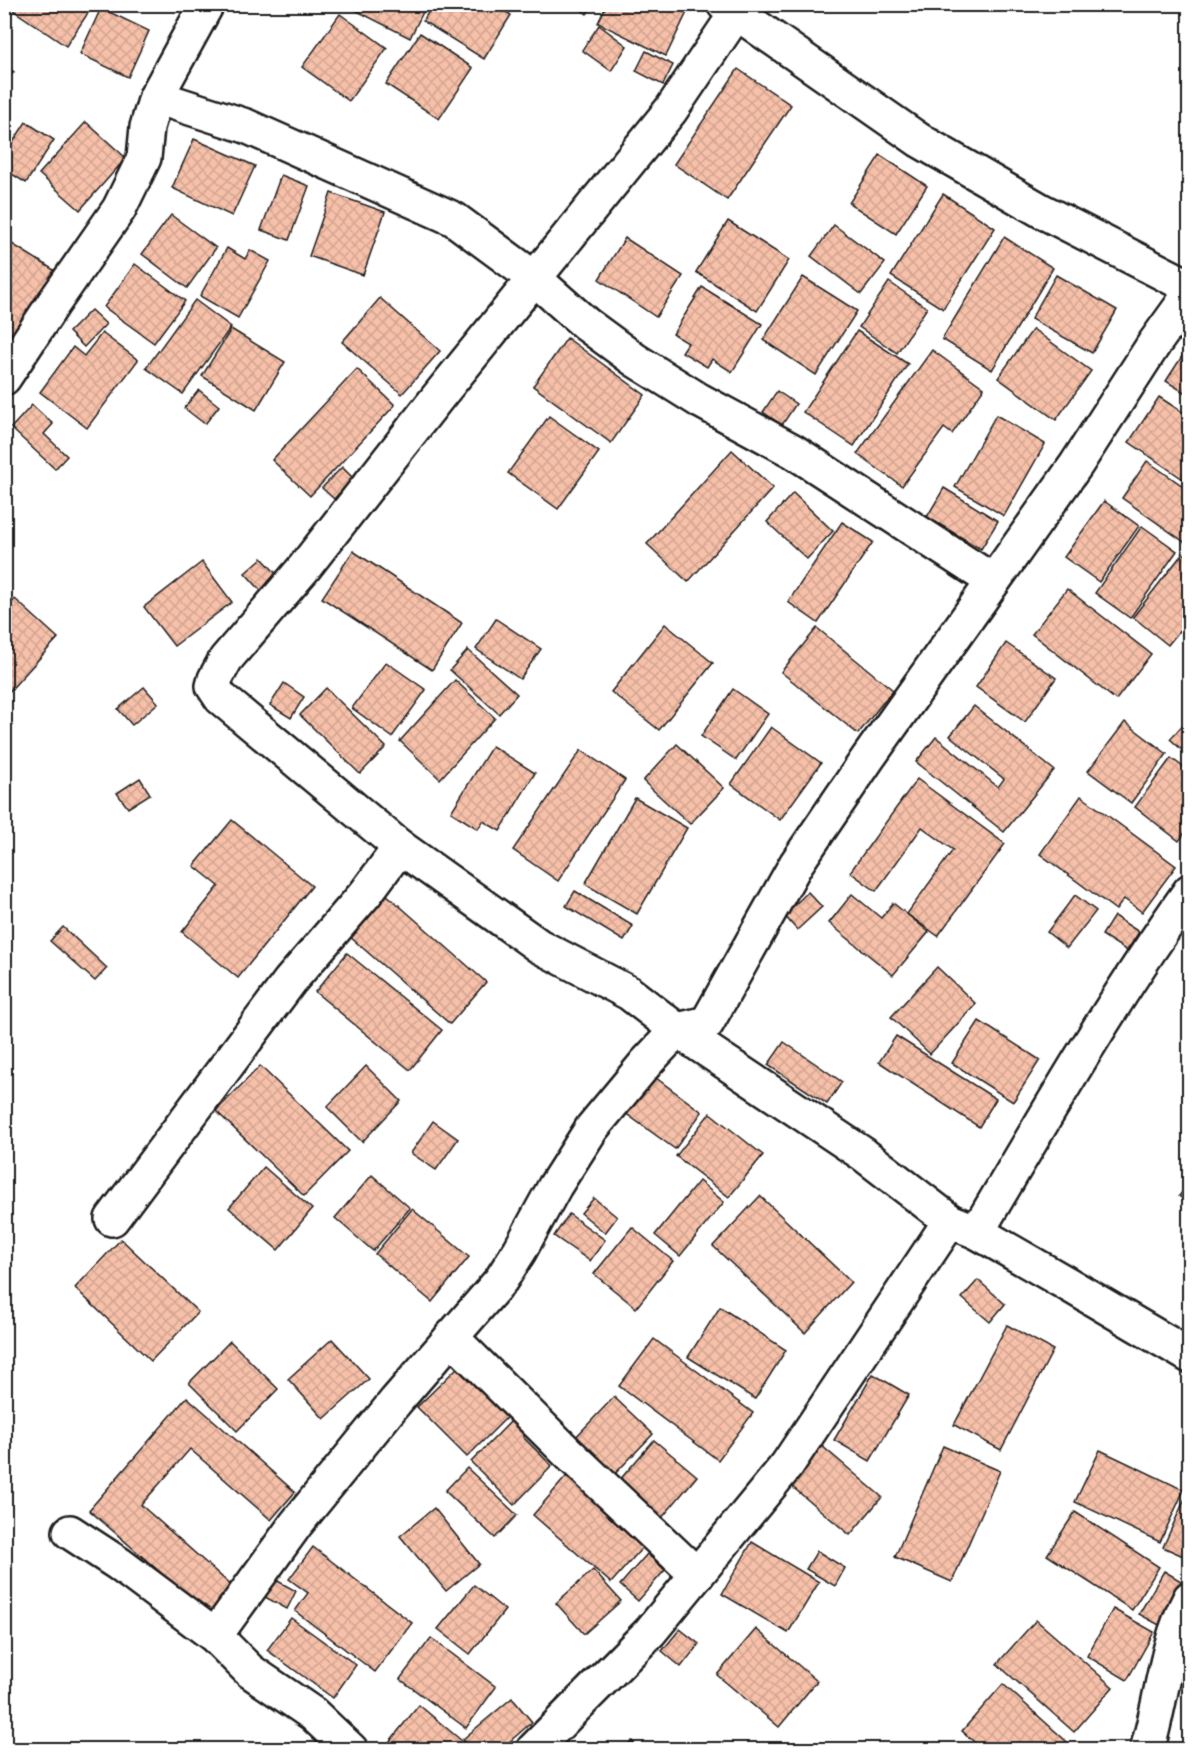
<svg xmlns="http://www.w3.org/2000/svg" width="1194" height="1754" font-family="Mali,sans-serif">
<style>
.building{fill:url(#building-cross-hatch);stroke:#1c1c1c;stroke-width:1.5}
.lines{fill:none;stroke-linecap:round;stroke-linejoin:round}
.minor-casing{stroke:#1c1c1c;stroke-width:38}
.minor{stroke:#fff;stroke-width:33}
</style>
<defs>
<pattern id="building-cross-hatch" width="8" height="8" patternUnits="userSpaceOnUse" patternTransform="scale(1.5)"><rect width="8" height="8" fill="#f6c0a9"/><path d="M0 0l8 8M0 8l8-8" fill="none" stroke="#d2a491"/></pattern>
</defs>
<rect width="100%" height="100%" fill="#fff"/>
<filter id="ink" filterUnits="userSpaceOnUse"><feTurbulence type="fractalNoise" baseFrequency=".0167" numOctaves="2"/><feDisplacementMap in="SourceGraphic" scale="12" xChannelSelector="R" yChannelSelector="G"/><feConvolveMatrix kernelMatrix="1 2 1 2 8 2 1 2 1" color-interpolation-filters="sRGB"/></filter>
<g filter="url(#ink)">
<g class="building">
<polygon points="4,4 94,4 66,46"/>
<polygon points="355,4 427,4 410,38 353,9"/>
<polygon points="433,4 494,4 511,15 484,59 423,21"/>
<polygon points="573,4 593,4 587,14"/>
<polygon points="607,4 691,4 666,56 598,23"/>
<polygon points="101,8 149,31 128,77 80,54"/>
<polygon points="340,14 387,48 349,101 302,67"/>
<polygon points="599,25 627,46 611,71 582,50"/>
<polygon points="420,33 473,68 439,119 386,84"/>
<polygon points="646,51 673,65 663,85 636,71"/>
<polygon points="4,65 14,72 4,83"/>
<polygon points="738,69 791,105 727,200 674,164"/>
<polygon points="26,122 54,140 26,183 4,169 4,156"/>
<polygon points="86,122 126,158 80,210 39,174"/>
<polygon points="194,139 255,166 232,216 172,188"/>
<polygon points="880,155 927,186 896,234 849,203"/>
<polygon points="281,175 309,186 289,240 261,230"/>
<polygon points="331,193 385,212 363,275 309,256"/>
<polygon points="943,194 995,228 943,309 891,276"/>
<polygon points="171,215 216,248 187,288 142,254"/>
<polygon points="728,221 789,260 757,311 696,272"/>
<polygon points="834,225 885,263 861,294 811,256"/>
<polygon points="1004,237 1053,268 992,370 942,339"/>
<polygon points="625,238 683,276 656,317 599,279"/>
<polygon points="4,239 57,272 13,344 4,339"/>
<polygon points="227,248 245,259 250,250 270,261 238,318 200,296"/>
<polygon points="135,264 185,301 154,343 104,307"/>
<polygon points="1056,275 1117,310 1092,353 1031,319"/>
<polygon points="803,277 857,311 816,375 763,340"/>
<polygon points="889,282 927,308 897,353 859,327"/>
<polygon points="702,287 762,324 732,372 712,359 707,367 682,352 688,343 673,334"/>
<polygon points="380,298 440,351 402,394 342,342"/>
<polygon points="195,300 231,327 183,394 146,368"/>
<polygon points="91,310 106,324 84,347 69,332"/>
<polygon points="231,329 285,362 256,410 202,376"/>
<polygon points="1033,329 1091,371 1056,420 998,378"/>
<polygon points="857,331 908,364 854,446 803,412"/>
<polygon points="102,333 138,360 87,428 40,392 73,347 84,356"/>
<polygon points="567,338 645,395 611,443 533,386"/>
<polygon points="1190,344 1190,396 1166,381"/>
<polygon points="932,350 984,388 952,434 944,428 902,486 857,454"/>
<polygon points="357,369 395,405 310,496 272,460"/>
<polygon points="199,390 219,406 205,424 184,408"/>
<polygon points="777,391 796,404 782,425 763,412"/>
<polygon points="1159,397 1190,417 1190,469 1183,479 1129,442"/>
<polygon points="32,405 53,424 44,434 67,456 55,469 11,428"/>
<polygon points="996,415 1045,444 1004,516 955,487"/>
<polygon points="549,416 599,452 558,509 508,473"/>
<polygon points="732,450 773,488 688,582 647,544"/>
<polygon points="1147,461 1190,491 1190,546 1122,498"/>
<polygon points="342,467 353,478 334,499 322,488"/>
<polygon points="944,488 998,521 981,549 927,517"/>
<polygon points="793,493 833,531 807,559 767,522"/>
<polygon points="1104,501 1139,526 1099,582 1064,557"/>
<polygon points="842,522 873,542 818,623 788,602"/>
<polygon points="1142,526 1177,551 1130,618 1095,593"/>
<polygon points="353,551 462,623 432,670 322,598"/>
<polygon points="1183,553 1190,558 1190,618 1168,645 1133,617"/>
<polygon points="262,558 281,579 264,594 245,573"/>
<polygon points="202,562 232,602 174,646 144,607"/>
<polygon points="1067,589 1151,654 1116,700 1032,634"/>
<polygon points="15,599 58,638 4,697 4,611"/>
<polygon points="496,619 541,649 520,679 476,649"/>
<polygon points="665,624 713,663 659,730 611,692"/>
<polygon points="817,628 893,690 858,734 781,672"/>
<polygon points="1006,643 1056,678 1025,722 976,687"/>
<polygon points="468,650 517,694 499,714 450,670"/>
<polygon points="386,662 426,690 392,737 352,708"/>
<polygon points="455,680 495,718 440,779 400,741"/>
<polygon points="284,683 304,697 291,718 270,705"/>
<polygon points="144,687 158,703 132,725 118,709"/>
<polygon points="326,688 386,747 360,774 300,715"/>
<polygon points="733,689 768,714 736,760 701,736"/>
<polygon points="974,706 1054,770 1004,832 916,762 936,737 998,787 1004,779 950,736"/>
<polygon points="1190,717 1190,757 1170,739"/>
<polygon points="1125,722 1167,754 1131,803 1088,771"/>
<polygon points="771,727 821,763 780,820 731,784"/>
<polygon points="677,744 724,788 690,824 643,781"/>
<polygon points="492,746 535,773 500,831 483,821 478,829 451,812"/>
<polygon points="581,750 625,780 558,881 513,850"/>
<polygon points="1171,758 1190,772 1190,826 1179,841 1135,807"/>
<polygon points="140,778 150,794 128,808 117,793"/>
<polygon points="917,779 1005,844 938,936 907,914 953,850 922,827 876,891 850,872"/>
<polygon points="1081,796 1176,866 1142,912 1124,899 1116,910 1040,854"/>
<polygon points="635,798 687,828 637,914 585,884"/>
<polygon points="232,820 312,886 238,978 182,932 219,886 194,866"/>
<polygon points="575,891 633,926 624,941 566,906"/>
<polygon points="808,892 822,907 797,930 784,915"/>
<polygon points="386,894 486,982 450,1024 349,936"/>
<polygon points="852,894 881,918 893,903 929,932 893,975 829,923"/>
<polygon points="1075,895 1096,911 1067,948 1047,932"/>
<polygon points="1114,916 1139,932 1127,951 1102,935"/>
<polygon points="63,927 107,968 95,981 50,941"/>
<polygon points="347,953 442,1030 410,1070 315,992"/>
<polygon points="937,967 976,1004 930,1054 891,1017"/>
<polygon points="979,1021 1040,1060 1013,1102 952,1063"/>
<polygon points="896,1036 996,1099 979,1127 879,1062"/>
<polygon points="784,1042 842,1082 827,1104 768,1065"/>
<polygon points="260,1066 348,1151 304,1196 216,1111"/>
<polygon points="366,1066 401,1101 362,1142 327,1107"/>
<polygon points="652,1075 702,1112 675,1149 624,1112"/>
<polygon points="710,1113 763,1155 729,1197 676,1156"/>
<polygon points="433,1121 458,1139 436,1170 411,1153"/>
<polygon points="264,1167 312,1209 278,1250 229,1208"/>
<polygon points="372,1175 410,1208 373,1251 335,1218"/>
<polygon points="699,1181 724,1202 680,1256 655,1235"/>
<polygon points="1190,1182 1190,1204 1179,1196"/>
<polygon points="760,1196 851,1282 805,1333 713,1246"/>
<polygon points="594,1198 617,1217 605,1233 581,1213"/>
<polygon points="412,1209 469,1257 432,1302 375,1254"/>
<polygon points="569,1214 605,1240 590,1261 554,1236"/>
<polygon points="632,1227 673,1261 636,1308 594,1274"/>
<polygon points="121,1239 198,1312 151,1361 75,1288"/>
<polygon points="978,1280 1005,1304 990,1322 962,1298"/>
<polygon points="720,1307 786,1350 755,1399 688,1357"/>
<polygon points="1007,1325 1053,1350 1001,1450 954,1425"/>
<polygon points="332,1339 369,1379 324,1419 288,1379"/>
<polygon points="654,1339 753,1413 718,1460 619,1386"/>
<polygon points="230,1341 278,1389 237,1431 189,1383"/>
<polygon points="461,1364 510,1414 467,1457 417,1407"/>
<polygon points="873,1374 909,1395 870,1461 834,1440"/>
<polygon points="187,1397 295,1492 271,1520 190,1449 141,1505 232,1586 208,1614 89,1510"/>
<polygon points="614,1397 653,1434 612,1477 573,1440"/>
<polygon points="516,1416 531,1430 523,1437 552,1466 514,1505 471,1462"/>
<polygon points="654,1440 697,1476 661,1519 618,1482"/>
<polygon points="822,1446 882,1497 850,1535 790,1485"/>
<polygon points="943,1446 1000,1471 952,1582 895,1557"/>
<polygon points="1100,1450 1184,1490 1160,1542 1075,1502"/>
<polygon points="467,1468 517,1515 495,1538 445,1491"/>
<polygon points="571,1471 649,1540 611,1583 533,1515"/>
<polygon points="1188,1492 1190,1492 1190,1559 1163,1547"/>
<polygon points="434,1508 479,1564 446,1591 400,1536"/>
<polygon points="1075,1512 1159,1567 1132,1610 1047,1555"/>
<polygon points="752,1542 819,1582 788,1633 722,1594"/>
<polygon points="313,1547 412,1623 375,1672 295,1611 308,1593 289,1579"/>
<polygon points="817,1551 845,1568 835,1586 806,1569"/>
<polygon points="647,1554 665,1570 638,1601 620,1585"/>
<polygon points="593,1570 621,1601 584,1634 556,1603"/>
<polygon points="1164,1571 1186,1584 1161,1626 1139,1614"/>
<polygon points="274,1579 296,1591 287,1609 265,1597"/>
<polygon points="474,1585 505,1610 470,1654 438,1629"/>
<polygon points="1113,1609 1154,1632 1127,1680 1087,1656"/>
<polygon points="291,1618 356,1665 333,1698 267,1650"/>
<polygon points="1036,1620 1113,1687 1074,1732 997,1664"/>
<polygon points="680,1629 699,1644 681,1667 662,1651"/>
<polygon points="756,1629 817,1681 779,1727 717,1675"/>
<polygon points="431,1638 496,1687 466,1728 400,1679"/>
<polygon points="1003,1684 1076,1750 983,1750 962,1731"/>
<polygon points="512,1698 532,1722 500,1750 472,1750 463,1739"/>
<polygon points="419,1705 468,1746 465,1750 390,1750 386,1746"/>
<polygon points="632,1741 637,1750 619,1750"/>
</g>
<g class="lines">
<defs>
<g id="minor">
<polyline points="724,4 919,140 1042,211 1190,287"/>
<polyline points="737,12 671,110 438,397 304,568 226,659 215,679 213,686 221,698 400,847 539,946 629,993 677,1030 863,1154 950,1221 977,1232 1064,1282 1190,1356"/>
<polyline points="156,97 246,126 454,219 534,278 586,324 635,360 699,400 793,451 993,581"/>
<polyline points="4,378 53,304 119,209 144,158 147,127 156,97 207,4"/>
<polyline points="112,1219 290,981 366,893 400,847"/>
<path d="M977,1232C1045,1117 1112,1001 1190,891"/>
<polyline points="451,1337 567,1452 697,1575"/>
<polyline points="70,1532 119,1564 215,1636 250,1671 313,1714 351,1750"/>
<polyline points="215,1636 296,1524 396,1401 501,1280 520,1250 555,1186 592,1128 646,1063 677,1030 707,1023 796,864 868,758 1076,465 1154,344 1190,294"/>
<polyline points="533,1750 650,1632 787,1465 950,1221"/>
<path d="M1147,1750C1162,1700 1165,1645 1190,1598"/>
</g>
</defs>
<use href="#minor" class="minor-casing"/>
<use href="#minor" class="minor"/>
</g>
</g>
<rect width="1194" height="1754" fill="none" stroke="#fff" stroke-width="24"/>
<rect x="12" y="12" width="1170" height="1730" fill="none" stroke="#1c1c1c" stroke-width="2" filter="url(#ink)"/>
</svg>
